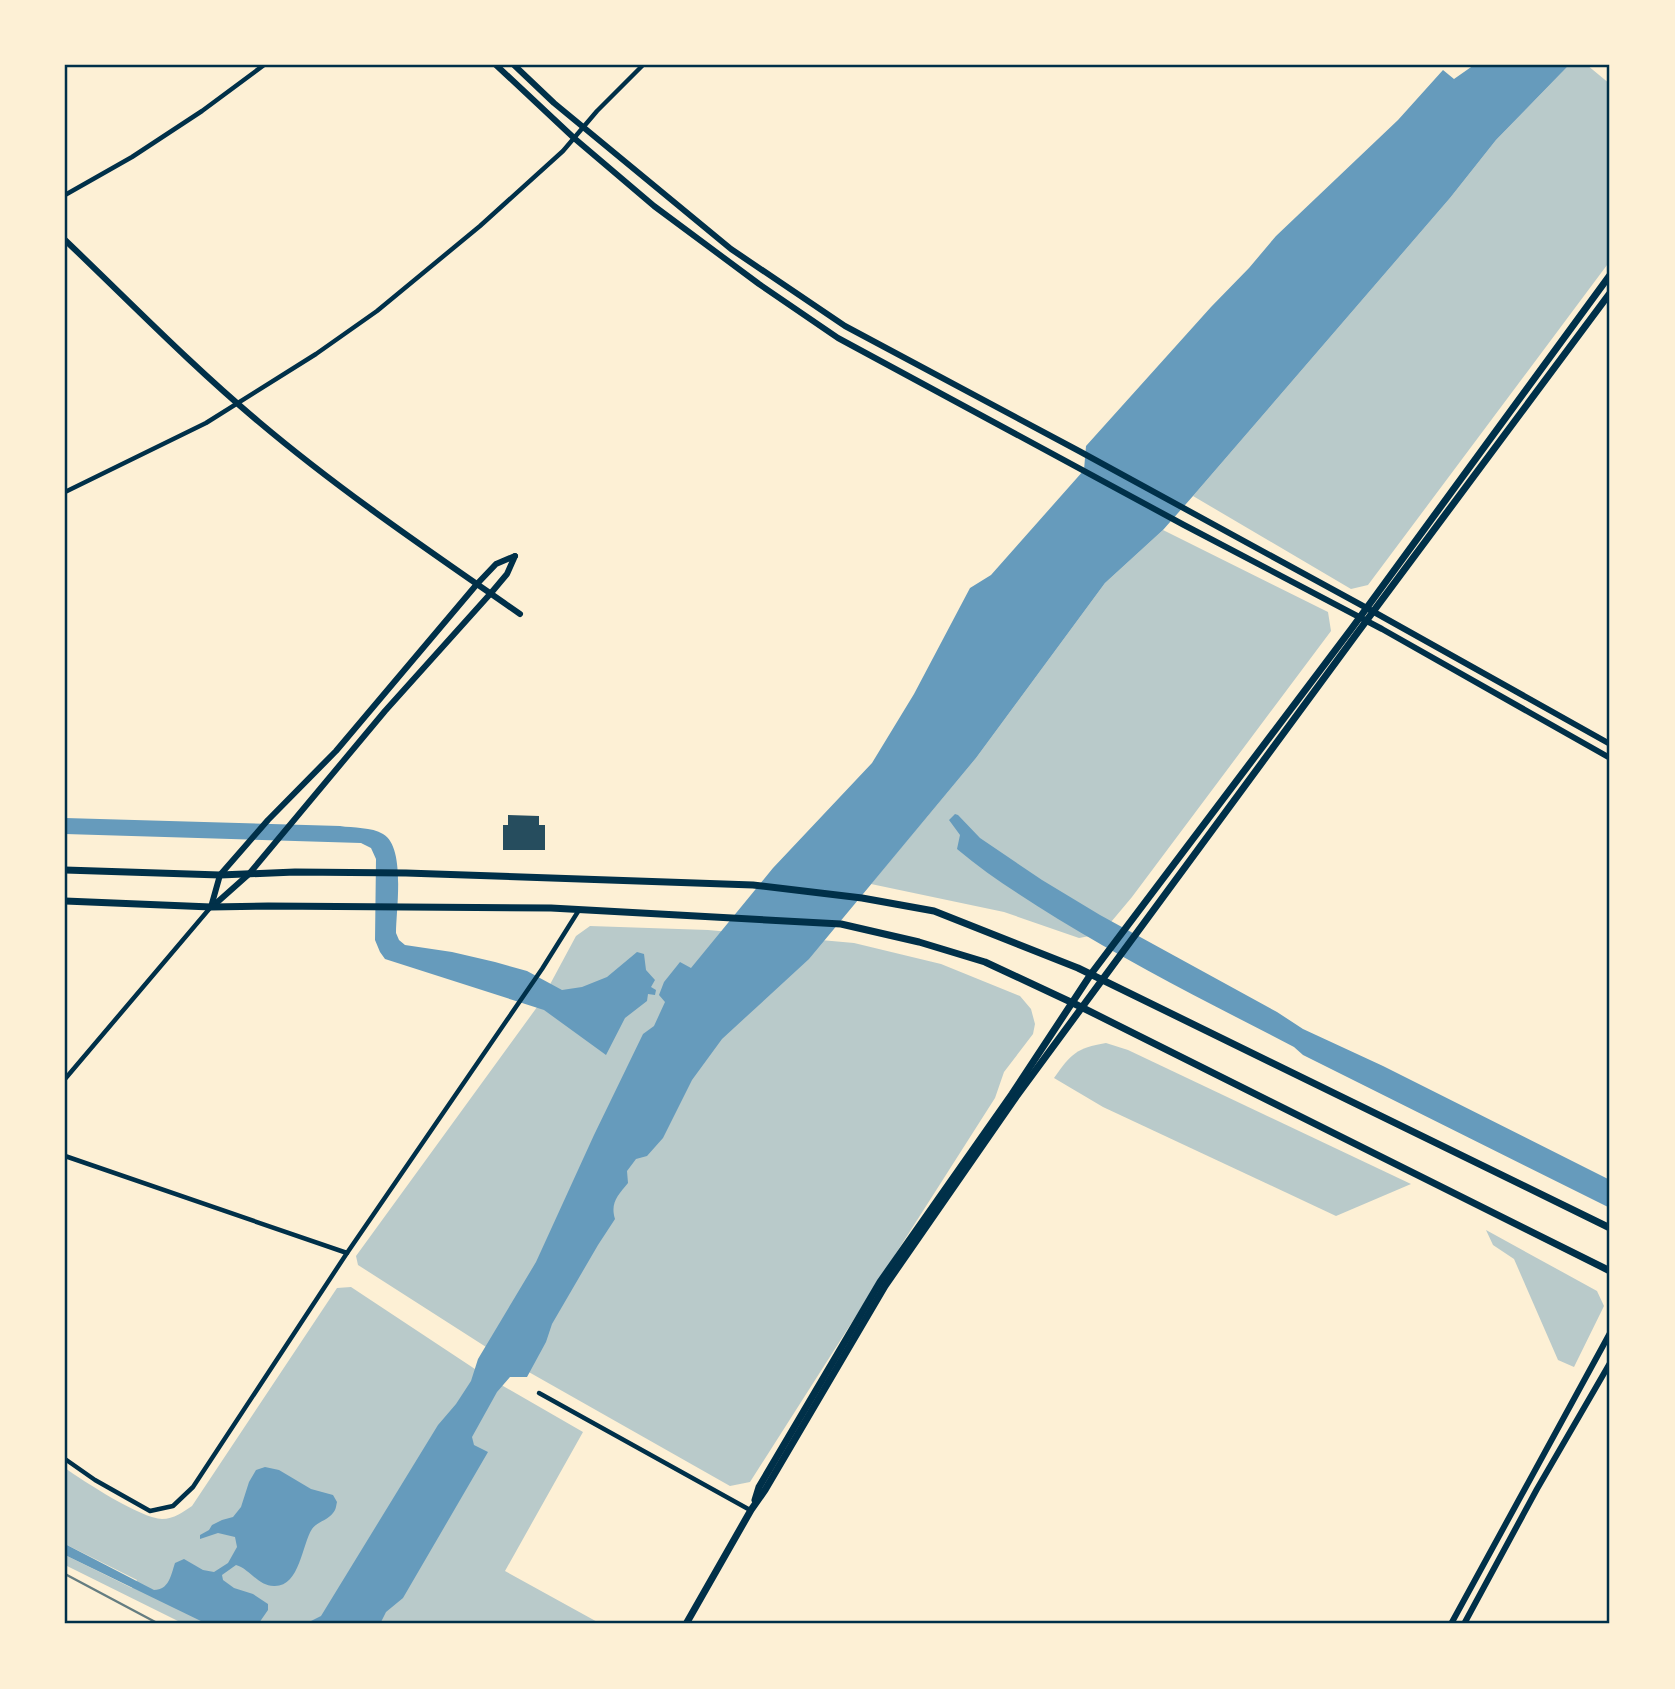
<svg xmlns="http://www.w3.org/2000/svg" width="1675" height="1689" font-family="Overpass,sans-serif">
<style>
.green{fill:#b9caca}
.water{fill:#669bbc}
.building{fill:#264d5e}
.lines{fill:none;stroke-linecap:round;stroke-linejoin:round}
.minor{stroke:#003049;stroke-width:4.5}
.tertiary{stroke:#003049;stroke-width:6}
.secondary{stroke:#003049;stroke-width:7}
.primary{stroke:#003049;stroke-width:7}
.rail{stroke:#657d81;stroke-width:2.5}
.neatline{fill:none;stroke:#003049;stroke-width:2.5}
</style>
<rect width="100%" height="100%" fill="#fdf0d5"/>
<g class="green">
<polygon points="1569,65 1587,65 1610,84 1610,261 1368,585 1351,589 1193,496 1450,198 1496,140"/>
<polygon points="1163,530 1328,612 1331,631 1132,897 1106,928 1095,935 1079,938 1004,912 871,884 976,758 1105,583"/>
<polygon points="590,926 708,930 854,943 941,964 1020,996 1031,1009 1035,1024 1033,1034 1004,1072 995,1098 750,1482 730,1486 497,1354 358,1265 356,1256 540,1003 576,936"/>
<path d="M1106,1043L1128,1050L1411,1184L1336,1216L1103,1107L1054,1078C1071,1054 1076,1048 1106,1043Z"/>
<polygon points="1486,1230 1597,1291 1604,1306 1574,1367 1558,1360 1514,1259 1493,1245"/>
<path d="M351,1287L484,1375L583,1432L505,1571L601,1624H184L65,1565V1555L132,1588L137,1580L65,1544V1468C83,1481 142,1519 162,1519C174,1519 183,1512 192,1506L337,1288Z"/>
</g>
<g class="water">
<path d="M1474,65H1569L1496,140L1450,198L1193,496L1163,530L1105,583L976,758L809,959L722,1039L692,1080L663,1138L647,1156L636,1159L627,1171L628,1183C618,1195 610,1203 615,1219L598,1245L552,1324L546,1342L527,1377H510L497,1392L472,1437L474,1445L488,1452L403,1598L386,1612L380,1624H305L321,1616L438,1425L456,1404L471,1381L478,1359L536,1262L594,1135L643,1034L654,1026L665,1002L659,995L664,982L680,962L691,968L773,868L872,763L914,694L970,588L991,575L1084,470L1086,446L1211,307L1249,268L1276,236L1398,120L1443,70L1454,79Z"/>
<path d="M955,814L958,815L980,838L1042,880L1100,915L1277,1012L1303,1029L1383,1066L1610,1180V1208L1303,1055L1294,1047C1215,1006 1135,966 1058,919C1023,897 989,876 957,849L960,835L949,820Z"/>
<path d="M65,818L340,826C353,828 372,827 383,834C406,847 396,910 396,933L399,940L405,945L452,952L495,962L527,971L562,990L582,987L607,977L637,952L644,954L646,970L655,980L651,987L656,990L655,995L648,994L647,1001L625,1018L606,1055L544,1010L385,959L380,952L375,940L376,859L371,848L361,843L65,834Z"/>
<path d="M265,1467L279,1470L311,1489L333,1495L337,1502C336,1506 336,1510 333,1513C328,1520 317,1522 312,1529C302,1544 300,1587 274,1586C258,1586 250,1569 236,1565L222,1575L223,1580L234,1588L253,1594L268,1604V1610L259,1623L207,1624L65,1555V1544L154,1590C169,1590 171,1575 175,1563L184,1559L203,1570L214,1572L228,1563L237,1547L235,1537L218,1533L200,1539V1535L209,1530L212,1525L222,1520L233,1517L241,1507L249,1482L256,1470Z"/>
</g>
<polygon class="building" points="508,815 539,816 539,825 545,825 545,850 503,850 503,825 508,825"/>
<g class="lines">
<g class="minor">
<polyline points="65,195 132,157 202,111 264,65"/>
<polyline points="65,492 206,423 316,354 377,311 480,226 563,151 597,111 643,65"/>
<polyline points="65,1079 210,908"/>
<polyline points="65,1156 347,1253"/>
<polyline points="539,1393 750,1510"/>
<polyline points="65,1459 95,1480 150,1511 173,1506 193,1487 347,1253 542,969 579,910"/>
</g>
<g class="tertiary">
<polyline points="496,65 574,138 654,206 759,284 838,338 1184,525 1382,629 1610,758"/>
<polyline points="514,65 554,103 731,249 845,326 1079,451 1374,612 1610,744"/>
<path d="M65,240C129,301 191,365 259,422C342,492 431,552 520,614"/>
<polyline points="213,906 249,874 385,711 491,593 507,574 515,556"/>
<polyline points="211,907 220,875 268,820 336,751 477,584 496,564 515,556"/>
<polyline points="1451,1624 1610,1333"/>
<polyline points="1464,1624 1537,1489 1610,1363"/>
</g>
<g class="secondary">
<polyline points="755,1500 759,1487 880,1282 1012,1094 1091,974 1352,628 1610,275"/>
<polyline points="686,1624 751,1510 765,1490 885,1286 1016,1097 1358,632 1610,293"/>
</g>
<g class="primary">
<polyline points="65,870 220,875 295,872 406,873 753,885 862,898 934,911 1078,968 1610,1228"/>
<polyline points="65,901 211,907 268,906 551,908 841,924 919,942 985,962 1075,1004 1610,1271"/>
</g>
<polyline class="rail" points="65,1574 159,1624"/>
</g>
<rect width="1675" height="1689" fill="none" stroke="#fdf0d5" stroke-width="133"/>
<rect x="66" y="66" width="1542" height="1556" class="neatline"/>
</svg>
